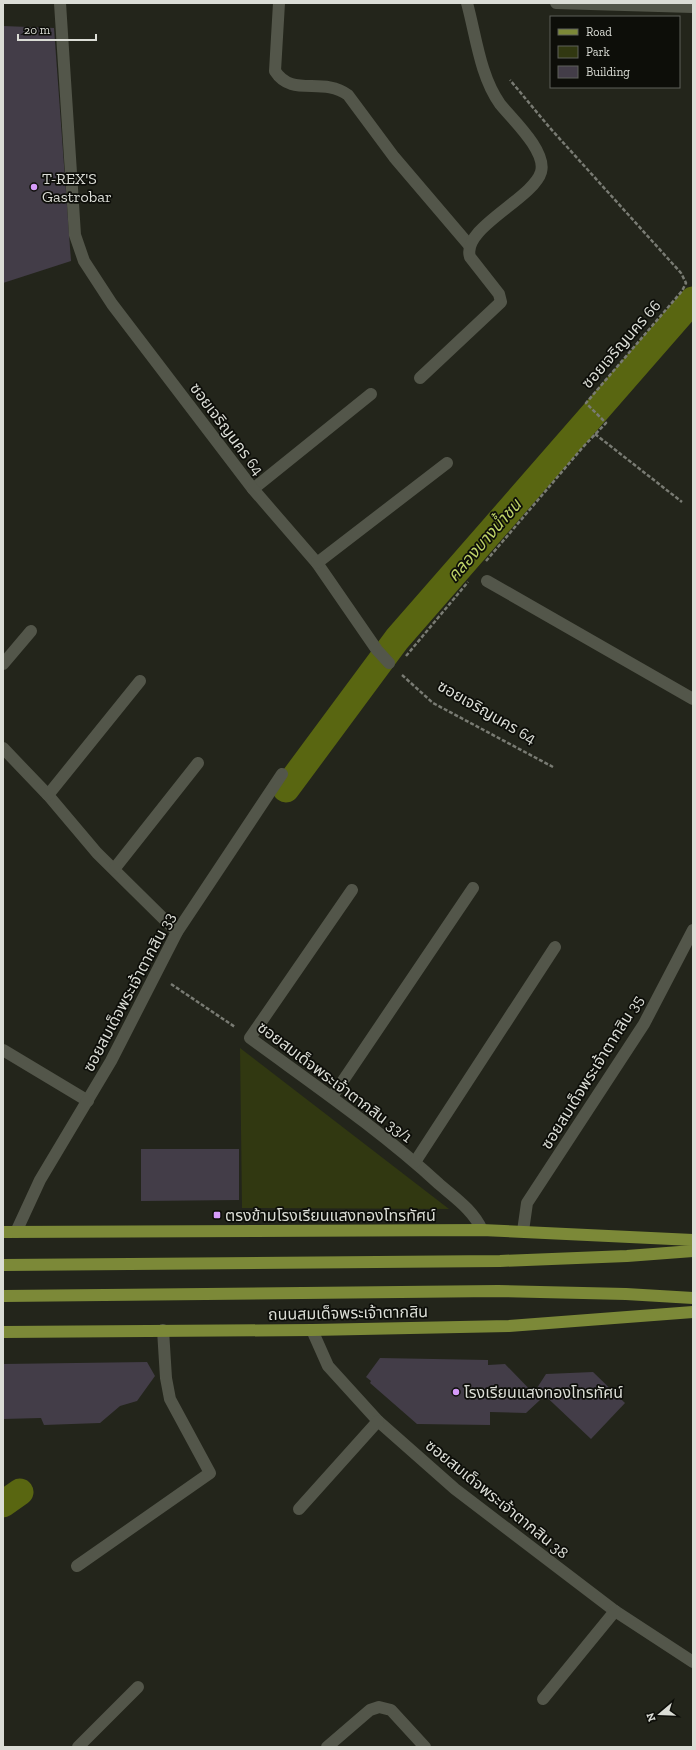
<svg xmlns="http://www.w3.org/2000/svg" width="696" height="1750" font-family="'Zilla Slab','Noto Sans Thai',serif">
<style>
.green{fill:#313811}
.lines{fill:none;stroke-linecap:round;stroke-linejoin:round}
.canal{stroke:#596611;stroke-width:27}
.building{fill:#433d48}
.path{stroke:#797b73;stroke-width:2.5;stroke-dasharray:4 2;stroke-linecap:butt}
.lane{stroke:#53564a;stroke-width:12}
.street{stroke:#53564a;stroke-width:12}
.secondary{stroke:#53564a;stroke-width:12}
.primary{stroke:#7c8938;stroke-width:12}
.poi-dot{fill:#d69bfa;stroke:#0d0e09;stroke-width:1.5}
.labels{text-anchor:middle;dominant-baseline:central;stroke-width:3.5;stroke-linejoin:round;paint-order:stroke}
.poi-label{font-size:16px;fill:#dbddd6;stroke:#0d0e09;text-anchor:start}
.street-label{font-size:16px;fill:#dbddd6;stroke:#0d0e09}
.water-label{font-size:17px;font-style:italic;fill:#bed267;stroke:#0d0e09}
</style>
<rect width="100%" height="100%" fill="#23251b"/>
<polygon class="green" points="240,1048 449,1209 242,1208"/>
<g class="lines">
<g class="canal">
<polyline points="286,789 397,639 693,300"/>
<polyline points="3,1504 20,1492"/>
</g>
</g>
<g class="building">
<polygon points="3,26 54,28 71,261 3,283"/>
<polygon points="141,1149 239,1149 239,1200 141,1201"/>
<polygon points="380,1358 488,1360 488,1365 505,1364 540,1400 526,1413 490,1412 490,1425 417,1424 370,1383 371,1381 366,1377"/>
<polygon points="147,1362 155,1376 137,1401 120,1406 100,1423 44,1425 41,1418 3,1419 3,1364"/>
<polygon points="593,1372 625,1403 591,1439 537,1388 546,1374"/>
</g>
<g class="lines">
<g class="path">
<polyline points="595,434 682,502"/>
<polyline points="486,561 583,447 606,423 586,403 682,291 686,283 681,273 550,128 510,80"/>
<polyline points="406,656 468,582"/>
<polyline points="402,675 433,703 553,767"/>
<polyline points="171,984 235,1027"/>
</g>
<g class="lane">
<path d="M279,3L275,71C292,98 322,76 348,95L394,157L469,245"/>
<path d="M420,378L501,302L499,294L470,257C461,228 533,199 541,172C547,151 512,119 500,104C480,76 476,36 467,3"/>
<polyline points="253,489 371,394"/>
</g>
<g class="street">
<polyline points="60,3 75,235 84,261 112,304 253,489 317,563 377,650 389,663"/>
<polyline points="317,563 447,463"/>
<polyline points="487,581 693,699"/>
<polyline points="3,664 31,631"/>
<polyline points="3,748 48,795 97,853 177,932"/>
<polyline points="48,795 140,681"/>
<polyline points="115,868 198,763"/>
<path d="M352,890L250,1038C314,1085 380,1130 439,1184C455,1198 473,1210 482,1230"/>
<polyline points="3,1050 88,1101"/>
<polyline points="332,1097 473,888"/>
<polyline points="415,1162 555,947"/>
<polyline points="523,1231 527,1203 644,1024 693,930"/>
<polyline points="16,1232 40,1180 111,1061 177,932 282,774"/>
<polyline points="312,1330 328,1366 378,1421 455,1489 615,1611 693,1662"/>
<polyline points="299,1509 378,1421"/>
<polyline points="77,1566 210,1473 170,1399 166,1378 163,1330"/>
<polyline points="543,1699 615,1611"/>
<polyline points="78,1747 138,1687"/>
<polyline points="327,1747 370,1710 379,1707 391,1710 425,1747"/>
</g>
<polyline class="secondary" points="556,3 693,7"/>
<g class="primary">
<polyline points="3,1232 482,1230 693,1240"/>
<polyline points="3,1265 500,1261 627,1256 693,1251"/>
<polyline points="3,1296 498,1291 626,1294 693,1298"/>
<polyline points="3,1332 312,1330 509,1326 693,1312"/>
</g>
</g>
<g class="poi-dot">
<circle cx="34" cy="187" r="4"/>
<rect x="213" y="1211" width="8" height="8" rx="2"/>
<circle cx="456" cy="1392" r="4"/>
</g>
<g class="labels">
<g class="poi-label">
<text x="42" y="178">T-REX'S<tspan x="42" dy="18">Gastrobar</tspan></text>
<text x="225" y="1215">ตรงข้ามโรงเรียนแสงทองโทรทัศน์</text>
<text x="464" y="1392">โรงเรียนแสงทองโทรทัศน์</text>
</g>
<g class="street-label">
<text transform="translate(621 344) rotate(-49)">ซอยเจริญนคร 66</text>
<text transform="translate(227 429) rotate(53)">ซอยเจริญนคร 64</text>
<text transform="translate(487 712) rotate(30)">ซอยเจริญนคร 64</text>
<text transform="translate(129 992) rotate(-62)">ซอยสมเด็จพระเจ้าตากสิน 33</text>
<text transform="translate(592 1072) rotate(-58)">ซอยสมเด็จพระเจ้าตากสิน 35</text>
<text transform="translate(335 1082) rotate(37)">ซอยสมเด็จพระเจ้าตากสิน 33/1</text>
<text transform="translate(348 1313) rotate(-1)">ถนนสมเด็จพระเจ้าตากสิน</text>
<text transform="translate(497 1499) rotate(39)">ซอยสมเด็จพระเจ้าตากสิน 38</text>
</g>
<g class="water-label">
<text transform="translate(484 540) rotate(-49)">คลองบางน้ำชน</text>
</g>
</g>
<rect width="696" height="1750" fill="none" stroke="#dbddd6" stroke-width="8"/>
<rect x="550" y="16" width="130" height="72" fill="#0d0e09" stroke="#5f615b"/>
<rect x="558" y="29" width="20" height="6" fill="#7c8938" stroke="#5f615b"/>
<text x="586" y="36" font-size="12" fill="#dbddd6">Road</text>
<rect x="558" y="46" width="20" height="12" fill="#313811" stroke="#5f615b"/>
<text x="586" y="56" font-size="12" fill="#dbddd6">Park</text>
<rect x="558" y="66" width="20" height="12" fill="#433d48" stroke="#5f615b"/>
<text x="586" y="76" font-size="12" fill="#dbddd6">Building</text>
<g transform="translate(660 1714) rotate(251)" stroke="#0d0e09" stroke-width="3" paint-order="stroke">
<path d="M0-3L7 15L0 10L-7 15Z" fill="#dbddd6"/>
<text y="-6" font-size="11" font-weight="bold" text-anchor="middle" fill="#dbddd6">N</text>
</g>
<path d="M18 34v6h78v-6" fill="none" stroke="#dbddd6" stroke-width="2"/>
<text x="24" y="34" font-size="12" fill="#dbddd6" stroke="#0d0e09" stroke-width="3" paint-order="stroke">20 m</text>
</svg>
